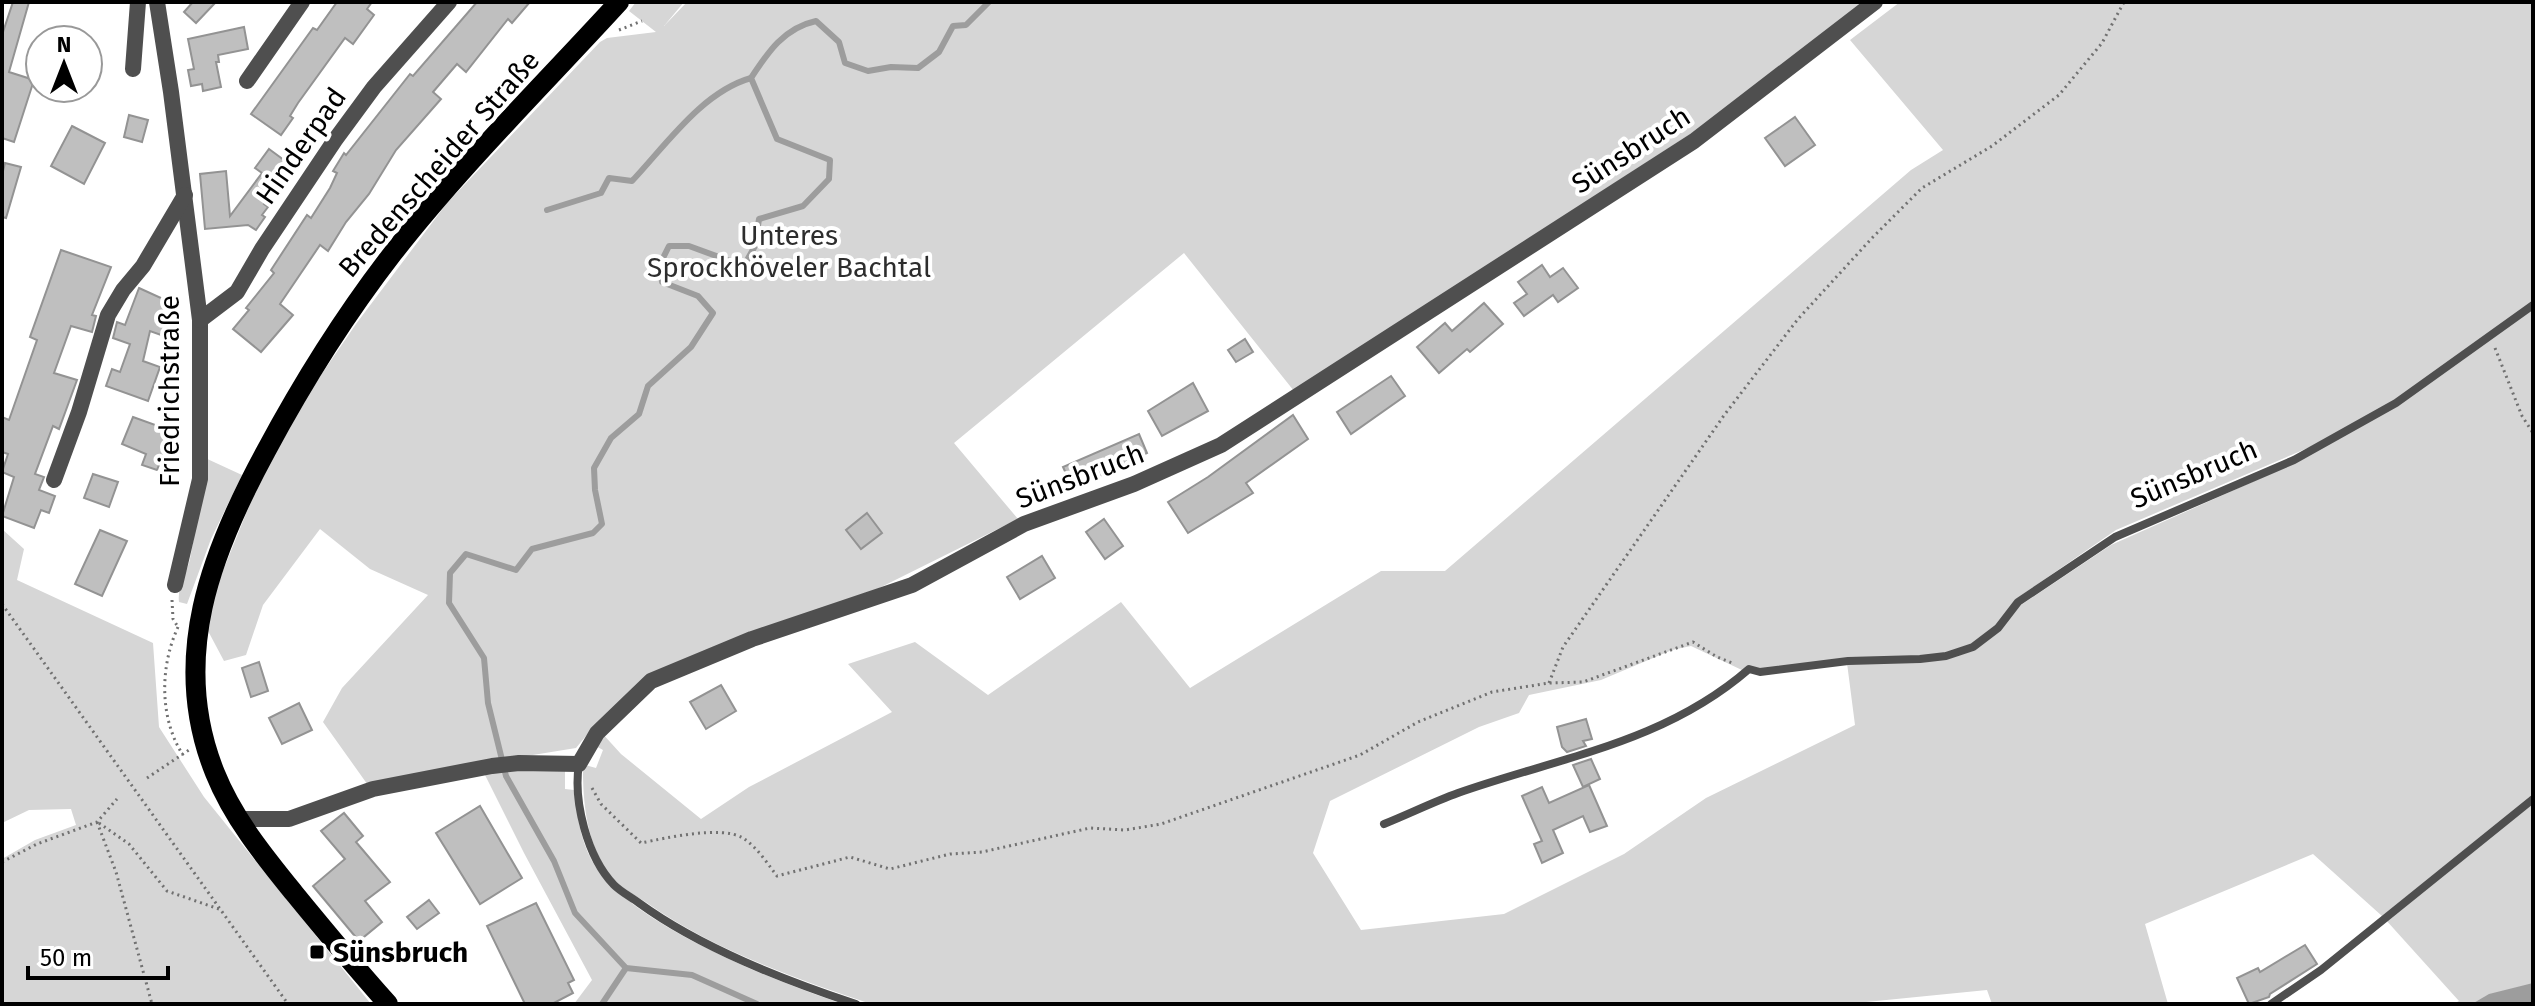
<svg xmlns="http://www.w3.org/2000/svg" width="2535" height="1006" font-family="'Fira Sans',sans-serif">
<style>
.green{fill:#d6d6d6;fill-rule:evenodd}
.water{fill:#9d9d9d}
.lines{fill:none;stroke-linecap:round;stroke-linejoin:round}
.stream{stroke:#9d9d9d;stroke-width:6}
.building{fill:#bfbfbf;stroke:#939393;stroke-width:2}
.path{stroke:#717171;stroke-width:3;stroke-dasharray:2 4;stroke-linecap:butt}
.service{stroke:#4f4f4f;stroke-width:8}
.minor{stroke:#4f4f4f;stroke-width:16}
.primary{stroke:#000;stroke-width:20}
.poi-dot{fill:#000;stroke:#fff;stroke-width:3}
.labels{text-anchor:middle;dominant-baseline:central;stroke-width:8;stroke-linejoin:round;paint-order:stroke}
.street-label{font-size:28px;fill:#000;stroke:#fff}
.park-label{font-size:28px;fill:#2d2d2d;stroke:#fff}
.poi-label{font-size:28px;font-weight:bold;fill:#000;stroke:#fff;text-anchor:start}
</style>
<rect width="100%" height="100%" fill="#fff"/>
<g class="green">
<polygon points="636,2 684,2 664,26 687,2 1885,2 1769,83 1294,391 1184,253 954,443 1018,519 859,598 701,656 590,731 576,748 471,765 370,788 323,722 342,688 428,595 370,569 320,529 263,605 246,655 224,661 207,629 216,588 275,442 356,324 447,203 600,42 607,38 656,32 629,11"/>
<path d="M1900,2H2533V301L2393,401L2310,447L2116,530L2016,599L2021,605L2111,545L2295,463L2398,405L2533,308V794L2382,916L2313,854L2145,924L2168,1004H1992L1987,990L1846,1004H871C794,978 714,950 647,903C637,896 624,890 616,882C589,854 583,809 583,772L585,765L596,768L603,750L594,745L601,732L621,754L701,819L749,787L892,712L848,664L915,642L988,695L1121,602L1190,688L1381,571H1445L1911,170L1943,150L1850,40ZM1691,646L1744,671L1847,663L1855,725L1706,798L1624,854L1504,914L1361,930L1313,853L1330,801L1479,727L1519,713L1529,695L1601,680L1672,650Z"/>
<path d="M203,457L242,475L211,539L187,604L179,602C177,587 187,573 190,559C196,526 203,491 203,457Z"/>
<polygon points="2,529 24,549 17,580 153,643 159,727 204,797 371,1004 2,1004 2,859 35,840 76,825 71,809 29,810 2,823"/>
<path d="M565,769V789L574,790C577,814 580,839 592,861C626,923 776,982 843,1004H574L592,980L524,853L483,771Z"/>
<polygon points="2533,804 2533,1004 2453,1004 2459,1001 2385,919"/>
</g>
<polygon class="water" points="2533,983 2533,1004 2472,1004 2489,994"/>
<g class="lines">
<g class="stream">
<path d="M547,210L601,193L609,178L632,181C666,145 702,92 751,78"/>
<polyline points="602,1004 626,968"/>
<path d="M757,1004L692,975L626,968L575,913L554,861L506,776L488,703L484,658L449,603L450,573L466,554L516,570L532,549L593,533L602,524L595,490L594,468L611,438L639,414L648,386L691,347L713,313L698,296L662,282L660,264L669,246H689L730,261L746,262L755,246L759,219L803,206L829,179L830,160L777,139L751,78C768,52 784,28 816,21L839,42L845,63L868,71L891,67L918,68L939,52L953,26L966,25L989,2"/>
</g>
</g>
<g class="building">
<polygon points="13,2 29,2 9,72 34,80 14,142 2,138 2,35"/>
<polygon points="193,2 216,2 196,23 184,12"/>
<polygon points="337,2 372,2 367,9 374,15 353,44 345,38 298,103 290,116 293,118 281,135 251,114 313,28 317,30"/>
<polygon points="477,2 530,2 512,23 508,19 466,72 457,64 433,92 441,99 396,150 369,194 346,222 328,251 320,245 280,304 293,315 261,352 233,329 249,310 246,308 274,273 271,270 307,215 311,218 330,188 337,173 333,171 344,153 346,155 410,74 413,76"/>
<polygon points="244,27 248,49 218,55 219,62 216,62 221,87 203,91 202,84 191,86 188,70 194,69 188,39"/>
<polygon points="129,115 148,120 142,142 124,137"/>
<polygon points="1795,117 1815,145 1785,166 1765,138"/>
<polygon points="72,126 105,143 84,184 51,166"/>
<polygon points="269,149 292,166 264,204 268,207 262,215 265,217 256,230 248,225 205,229 200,174 226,171 230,216 262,173 255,168"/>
<polygon points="5,163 21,167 6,218 2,217 2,175"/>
<polygon points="61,250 111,267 92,315 96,316 92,332 71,326 54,373 77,380 59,429 53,426 35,474 44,477 39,490 55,496 49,513 41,510 34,528 2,516 14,477 2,472 8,454 2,452 2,417 9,420 37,340 30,337"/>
<polygon points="1542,265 1550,277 1563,268 1578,288 1558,302 1553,295 1524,316 1514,303 1527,294 1518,282"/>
<polygon points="139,288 172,303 161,335 150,331 143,361 160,367 148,401 106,386 112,369 120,372 130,344 113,338 117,322 125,325"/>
<polygon points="1484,303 1503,324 1470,352 1467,349 1439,373 1417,347 1445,323 1452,331"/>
<polygon points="1245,339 1253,352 1236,362 1228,350"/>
<polygon points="1391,376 1405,396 1351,434 1337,412"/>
<polygon points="1193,383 1208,411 1162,436 1148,411"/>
<polygon points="1293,415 1308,439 1246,483 1253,493 1188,533 1168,502 1208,477"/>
<polygon points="133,417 172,431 157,470 142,465 146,454 122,444"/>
<polygon points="1139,434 1147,453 1073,489 1063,467"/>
<polygon points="93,474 118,482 109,507 84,498"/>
<polygon points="867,513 882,533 861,549 846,530"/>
<polygon points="1104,519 1123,546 1105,559 1086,532"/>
<polygon points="100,530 127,541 102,596 75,584"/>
<polygon points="1042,556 1055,578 1020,599 1007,577"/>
<polygon points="259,662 268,691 251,697 242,668"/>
<polygon points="721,685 736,711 706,729 690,702"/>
<polygon points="299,703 312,730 282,744 269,718"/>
<polygon points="1586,719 1592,739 1583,741 1586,746 1567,752 1562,747 1557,727"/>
<polygon points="1591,759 1600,779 1583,787 1573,765"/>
<polygon points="1589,785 1607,826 1590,832 1583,816 1553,830 1563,853 1542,863 1534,844 1542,841 1522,796 1542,787 1549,803"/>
<polygon points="480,806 522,878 480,904 436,833"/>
<polygon points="344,813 363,836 356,842 390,882 365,901 382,922 359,941 313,886 345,859 321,831"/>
<polygon points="429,900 439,913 417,929 407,917"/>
<polygon points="536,903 574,980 568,983 573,993 552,1004 525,1004 487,926"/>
<polygon points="2305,945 2317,964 2270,994 2269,997 2249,1004 2237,978 2258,968 2260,972"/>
</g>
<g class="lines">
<g class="path">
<polyline points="619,30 642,21"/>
<polyline points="2495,348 2522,416 2533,433"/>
<polyline points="172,600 173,619 178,627"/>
<polyline points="2,604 288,1004"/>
<path d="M178,627C160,666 159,718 183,755"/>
<polyline points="1549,683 1563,647 1725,414 1798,319 1872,238 1922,188 1992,146 2059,95 2102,43 2124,2"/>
<polyline points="147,778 189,750"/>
<path d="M592,788L601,804L641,843C666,838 721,825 743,838C757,847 767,863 777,876L850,857L890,869L950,854L982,852L1090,828L1125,830L1161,824L1360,755L1418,722L1492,692L1549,683L1583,682L1693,642L1717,657L1735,664"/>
<polyline points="97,822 116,872 152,1004"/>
<polyline points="99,823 129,844 167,891 219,909"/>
<polyline points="2,862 37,844 97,822 117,799"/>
</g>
<g class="service">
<path d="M579,764C573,801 587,857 614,885C621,892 631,897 639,903C701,948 784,980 856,1004"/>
<path d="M1384,824C1409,814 1433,802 1458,793C1560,757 1664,743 1749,669L1760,672L1848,661L1920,659L1946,656L1973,647L1998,628L2018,602L2115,537L2294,460L2396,403L2533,305"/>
<polyline points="2271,1004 2321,970 2533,799"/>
</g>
<g class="minor">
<polyline points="157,2 171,92 200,320 200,479 175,585"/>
<polyline points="133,69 138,2"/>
<polyline points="247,81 302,2"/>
<polyline points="200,320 237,292 262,249 335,140 374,87 449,2"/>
<polyline points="54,480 79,412 108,315 123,290 143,266 185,195"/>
<polyline points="240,819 289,819 373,789 492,766 519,763 579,764 597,733 651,681 752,639 912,585 1024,524 1134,484 1221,445 1694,141 1875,2"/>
</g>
<path class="primary" d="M388,1004C356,968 325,931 294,893C264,856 233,818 215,773C169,659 211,552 266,451C303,382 345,315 393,253C461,166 544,84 619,2"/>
</g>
<rect class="poi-dot" x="309" y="944" width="16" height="16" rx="4"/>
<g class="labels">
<g class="street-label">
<text transform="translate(301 146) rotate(-55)">Hinderpad</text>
<text transform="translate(1631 150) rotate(-33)">Sünsbruch</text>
<text transform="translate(439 164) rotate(-49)">Bredenscheider Straße</text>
<text transform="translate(169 391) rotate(-90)">Friedrichstraße</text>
<text transform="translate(2194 474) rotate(-23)">Sünsbruch</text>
<text transform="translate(1080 476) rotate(-21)">Sünsbruch</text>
</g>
<g class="park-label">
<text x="789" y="235">Unteres<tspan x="789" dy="32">Sprockhöveler Bachtal</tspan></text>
</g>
<g class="poi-label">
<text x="333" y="952">Sünsbruch</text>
</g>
</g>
<rect width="2535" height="1006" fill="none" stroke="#000000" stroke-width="8"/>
<g transform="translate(64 64)"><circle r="38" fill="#ffffff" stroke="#999999" stroke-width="2"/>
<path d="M0-6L14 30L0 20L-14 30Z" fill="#000000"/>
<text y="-12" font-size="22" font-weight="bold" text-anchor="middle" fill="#000000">N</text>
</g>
<path d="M28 966v12h140v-12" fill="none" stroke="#000000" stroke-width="4"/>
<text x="40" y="966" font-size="24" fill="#000000" stroke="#ffffff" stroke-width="6" paint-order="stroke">50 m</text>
</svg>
